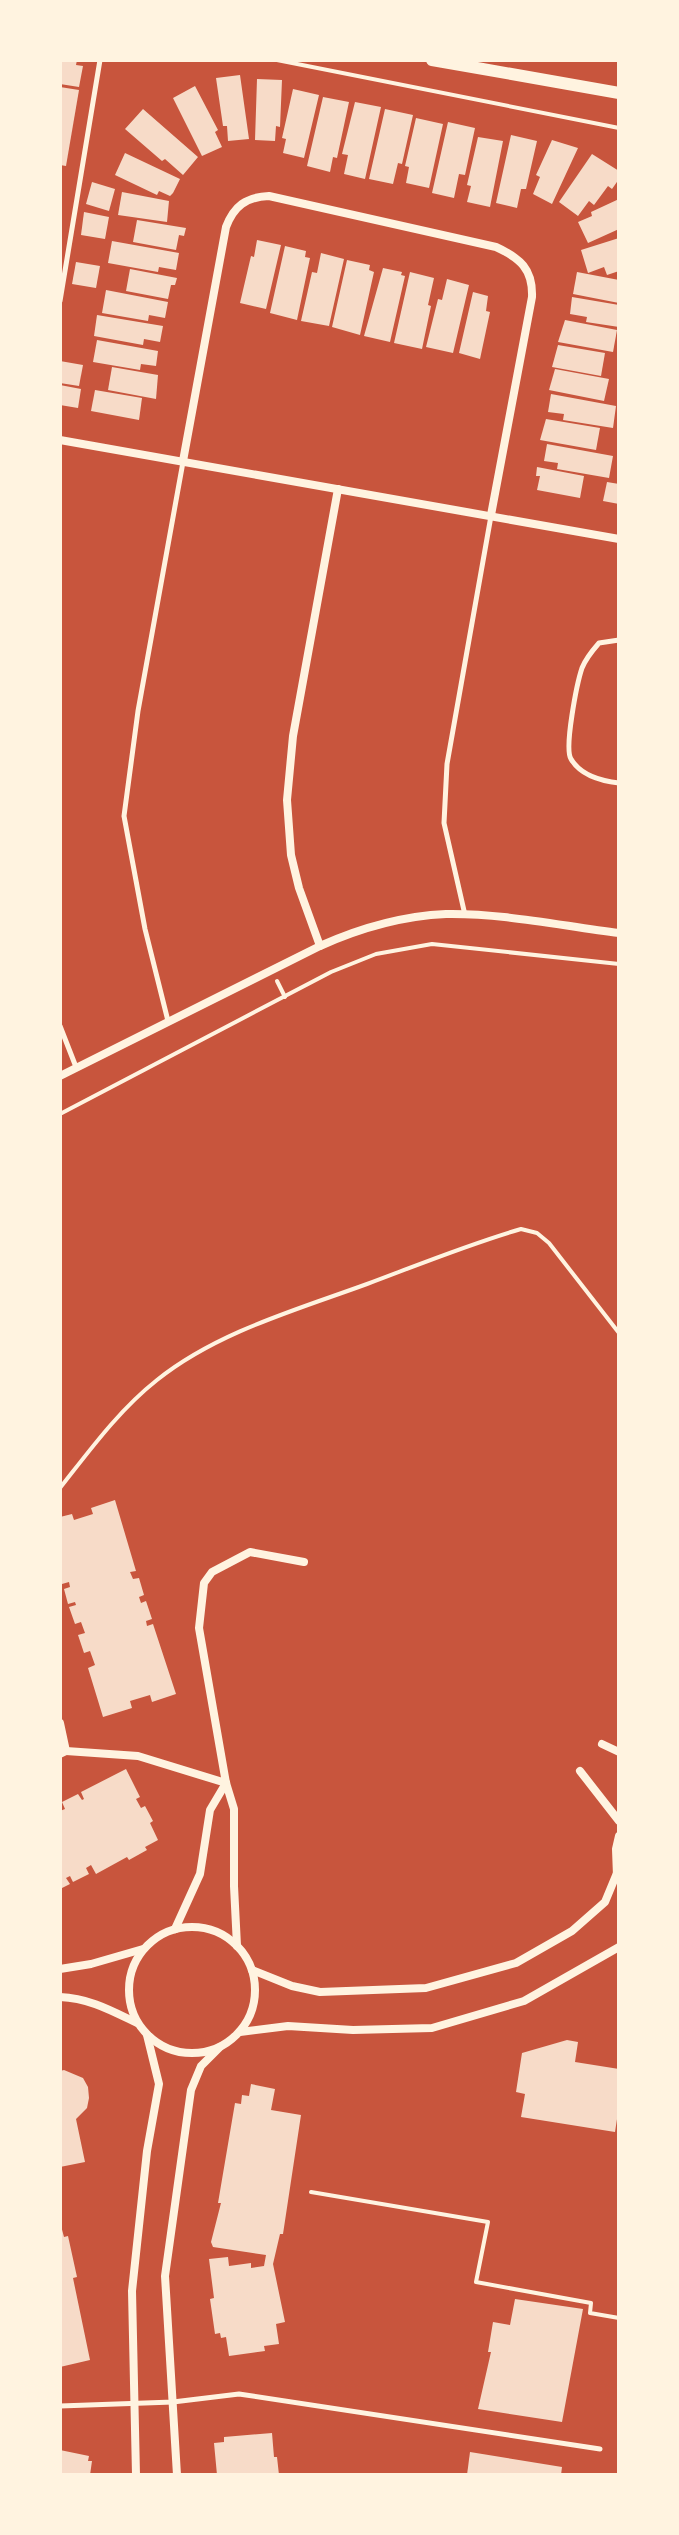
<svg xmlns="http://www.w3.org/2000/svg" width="679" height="2535" font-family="Lora,serif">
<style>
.building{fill:#f7dbc8}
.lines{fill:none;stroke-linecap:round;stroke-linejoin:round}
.path{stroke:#fff3e0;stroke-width:4}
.service{stroke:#fff3e0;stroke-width:5}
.minor{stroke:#fff3e0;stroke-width:8}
.tertiary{stroke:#fff3e0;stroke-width:12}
</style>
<rect width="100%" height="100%" fill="#c8553d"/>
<g class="building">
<polygon points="60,60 77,60 76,65 83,66 79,87 60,84"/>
<polygon points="240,75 249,139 228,141 227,126 223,126 216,78"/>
<polygon points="257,79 282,80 280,127 276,126 275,141 255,140"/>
<polygon points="195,86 218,130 215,132 222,147 202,156 173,98"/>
<polygon points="60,87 79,90 66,166 60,165"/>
<polygon points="293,89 319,95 304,158 283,153 286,139 282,138"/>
<polygon points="323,97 349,102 337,158 333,157 330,172 307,166"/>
<polygon points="355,102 381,107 365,179 344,174 348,155 342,154"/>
<polygon points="143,109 198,157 183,175 165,159 162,161 125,129"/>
<polygon points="385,109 413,115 402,164 398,163 393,184 369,179"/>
<polygon points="416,118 443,124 429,188 406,183 409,167 405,166"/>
<polygon points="448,122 475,128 465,175 459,174 454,198 432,193"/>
<polygon points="511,135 537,141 526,189 521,189 517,208 496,203"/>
<polygon points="478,137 503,141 490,207 467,202 471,186 467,185"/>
<polygon points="552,140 578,148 552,204 533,194 540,177 536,175"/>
<polygon points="125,153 180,179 173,193 170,196 159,191 157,195 115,175"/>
<polygon points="592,154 619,171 619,179 612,189 608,186 594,205 589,201 578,216 559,202"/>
<polygon points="92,182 115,189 109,211 86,204"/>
<polygon points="122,192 169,201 167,222 118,215"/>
<polygon points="619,199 619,229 588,243 578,222 592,216 591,212"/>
<polygon points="84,212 109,217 105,239 81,235"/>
<polygon points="137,220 186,228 184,236 179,235 176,250 133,242"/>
<polygon points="619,238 619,271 607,275 604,267 588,273 581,250"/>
<polygon points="257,240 281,245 266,309 240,303 251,256 254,257"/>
<polygon points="112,241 179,253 176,270 159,267 158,272 108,263"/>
<polygon points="285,246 306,251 305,257 310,258 297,320 270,313"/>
<polygon points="321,253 344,259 329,326 301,321 312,272 317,273"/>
<polygon points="347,260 370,265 369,270 374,272 360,335 332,327"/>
<polygon points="76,262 100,266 96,288 72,284"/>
<polygon points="383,268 402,272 401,275 405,276 390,342 364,336"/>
<polygon points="130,269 177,278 175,285 171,285 168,299 126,291"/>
<polygon points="410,272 434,278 428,305 431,306 422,349 394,343"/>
<polygon points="577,272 619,280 619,303 573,294"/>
<polygon points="447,279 469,285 453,353 426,347 438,299 442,300"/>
<polygon points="106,290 168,302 165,318 149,315 148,321 102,313"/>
<polygon points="473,292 488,296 486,311 490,312 480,359 459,353"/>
<polygon points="572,297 619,305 619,327 586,322 587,317 570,314"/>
<polygon points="97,315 163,326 160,342 144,339 143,345 94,336"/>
<polygon points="565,320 617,330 613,352 558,342"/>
<polygon points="97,340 158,351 156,366 141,364 140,370 93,362"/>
<polygon points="558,345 605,353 601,376 552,367"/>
<polygon points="60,361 83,365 79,386 60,383"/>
<polygon points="112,367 158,375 156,399 108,390"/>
<polygon points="555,369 609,379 604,401 549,390"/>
<polygon points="60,385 81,389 78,408 60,405"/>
<polygon points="95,390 142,398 139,420 91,411"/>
<polygon points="551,394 616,406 613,428 563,420 564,414 548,412"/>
<polygon points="546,419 600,428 596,450 540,440"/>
<polygon points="547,444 613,456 609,478 557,469 558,463 544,461"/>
<polygon points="537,467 584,476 580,498 537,490 540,476 536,476"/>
<polygon points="607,482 619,484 619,504 603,501"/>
<polygon points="115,1500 136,1571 130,1572 133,1579 139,1578 144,1595 139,1597 141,1603 146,1601 152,1619 146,1621 147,1626 153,1624 176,1694 152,1702 150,1695 130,1701 132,1708 103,1717 88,1668 95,1665 90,1651 84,1653 78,1635 85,1633 81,1622 75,1624 69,1607 76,1605 75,1602 68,1604 64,1589 70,1587 69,1582 62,1584 60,1576 60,1517 72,1514 74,1520 93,1514 91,1508"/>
<polygon points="126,1769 140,1797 136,1799 141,1808 145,1806 153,1821 150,1823 158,1840 145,1847 147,1850 129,1860 127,1857 96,1874 91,1865 86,1868 89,1874 73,1882 70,1876 66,1878 70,1884 60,1889 60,1811 65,1809 62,1802 78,1794 82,1800 84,1799 81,1792"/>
<polygon points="567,2040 578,2042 575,2062 619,2069 619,2106 615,2132 521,2117 525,2094 516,2092 522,2053"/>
<polygon points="64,2070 83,2078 88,2087 89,2098 87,2108 76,2119 85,2162 60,2167 60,2071"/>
<polygon points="251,2084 275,2089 271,2110 301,2115 283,2234 280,2234 273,2264 285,2322 276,2324 279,2344 264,2346 265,2351 229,2356 226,2337 221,2338 220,2333 215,2334 210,2299 214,2298 209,2259 228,2257 229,2266 251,2263 251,2268 264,2266 266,2255 213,2247 211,2242 221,2203 218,2203 235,2103 241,2104 242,2095 249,2096"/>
<polygon points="60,2222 64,2237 68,2236 77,2277 73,2278 90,2360 60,2367"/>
<polygon points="515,2299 583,2309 562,2422 478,2409 491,2352 488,2352 493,2322 510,2325"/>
<polygon points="272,2433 274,2457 277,2457 279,2475 217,2475 214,2443 224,2442 224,2437"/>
<polygon points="60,2450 89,2456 88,2461 92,2461 90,2475 60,2475"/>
<polygon points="470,2452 562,2467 561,2475 467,2475"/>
</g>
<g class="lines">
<g class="path">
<polyline points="277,60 619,128"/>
<polyline points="277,981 285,997"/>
<polyline points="60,1114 331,972 376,954 432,944 619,964"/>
<path d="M60,1488C90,1450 119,1410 157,1380C217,1332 296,1310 367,1284C418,1265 469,1244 521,1229L537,1233L549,1243L619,1333"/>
<polyline points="311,2192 488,2222 476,2282 591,2303 590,2313 619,2318"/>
</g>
<g class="service">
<polyline points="60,301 100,60"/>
<path d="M619,640L599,643C592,651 586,658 582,668C577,683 564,748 571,759C581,776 601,781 619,783"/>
<polyline points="465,915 444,823 447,764 491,516"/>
<polyline points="168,1021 145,929 124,816 138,711 183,462"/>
<polyline points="60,1026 76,1067"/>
<polyline points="60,2406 173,2402 239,2394 600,2449"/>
</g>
<g class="minor">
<polyline points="60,440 619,539"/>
<path d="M183,461L226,227C234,206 246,197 269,196L496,247C520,258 533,269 532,297L491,515"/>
<polyline points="320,946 299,888 291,855 287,800 293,736 338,489"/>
<path d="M60,1076L320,946C360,928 402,916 446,914C503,913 562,926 619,933"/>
<polyline points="60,1723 66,1751 60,1754"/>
<polyline points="602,1744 619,1752"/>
<polyline points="66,1751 138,1756 226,1783"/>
<polyline points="580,1771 619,1821"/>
<polyline points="617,1876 616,1849 619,1836"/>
<circle cx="192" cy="1990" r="63"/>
<polyline points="175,1929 200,1874 210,1810 226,1783"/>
<polyline points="237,1946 234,1886 234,1809 226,1783 199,1628 204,1583 212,1572 250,1552 304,1562"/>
<polyline points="60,1969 91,1964 143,1949"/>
<polyline points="252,1970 292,1986 320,1992 426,1988 516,1963 572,1931 605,1902 617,1873"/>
<path d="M60,1997C89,1998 112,2011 137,2023"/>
<polyline points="240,2032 288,2026 353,2030 432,2028 524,2001 619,1947"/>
<polyline points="136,2475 132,2291 147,2151 159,2084 147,2035"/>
<polyline points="177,2475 165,2276 191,2090 201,2066 220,2047"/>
</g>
<polyline class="tertiary" points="432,60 619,93"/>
</g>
<rect width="679" height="2535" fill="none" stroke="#fff3e0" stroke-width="124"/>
</svg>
